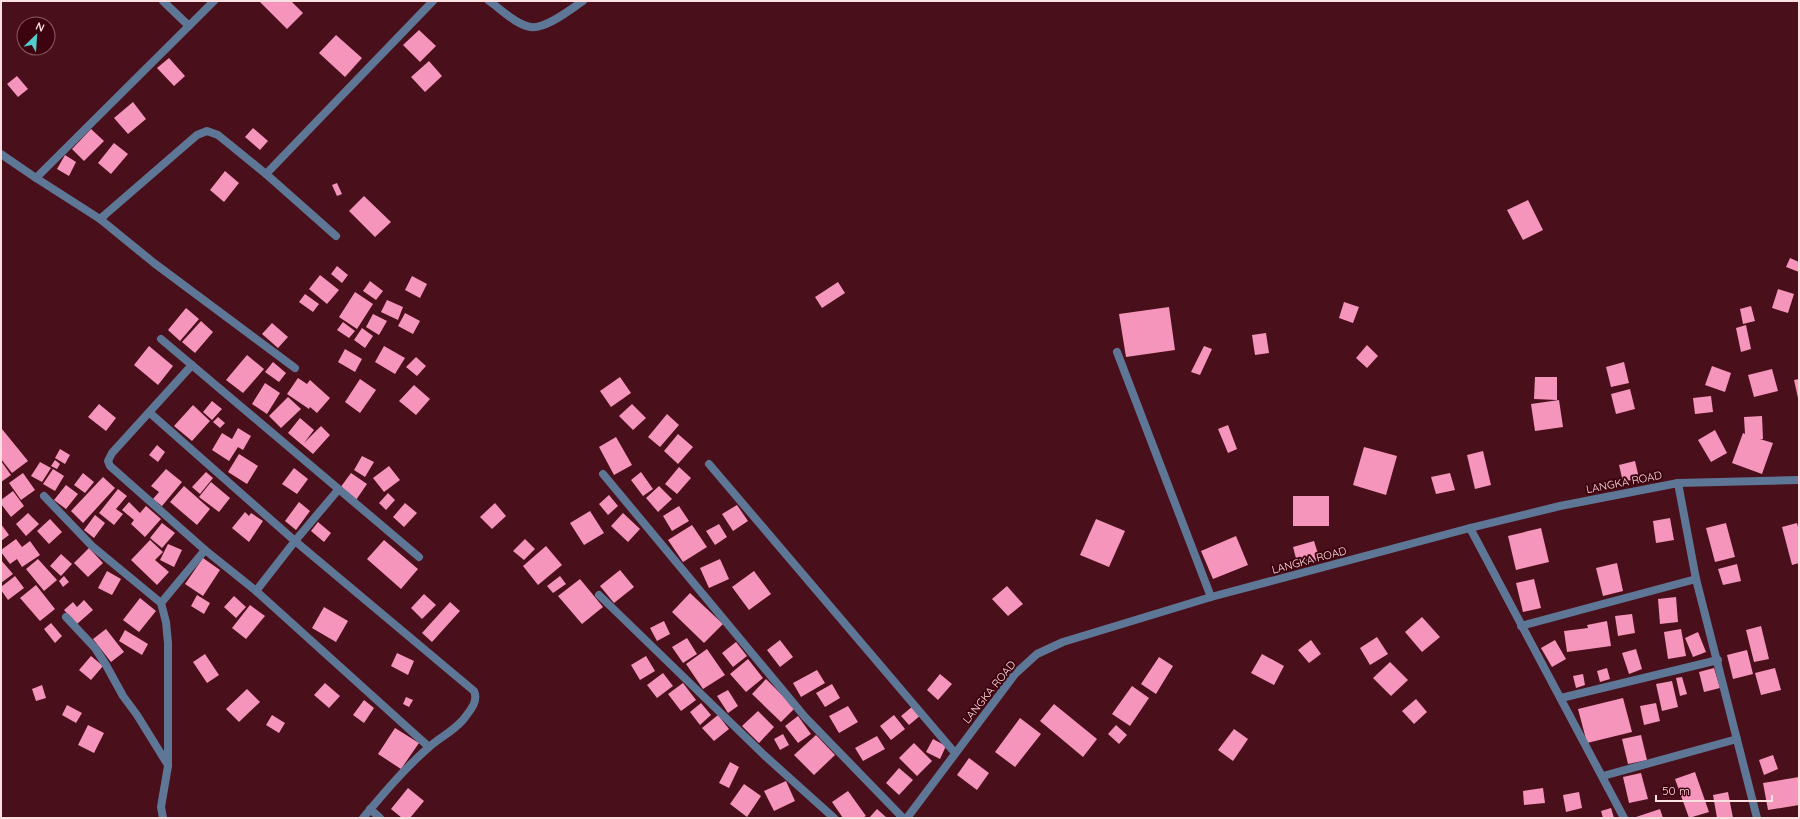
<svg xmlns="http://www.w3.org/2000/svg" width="1800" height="819" font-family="Quicksand,sans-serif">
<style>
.building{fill:#f695bc}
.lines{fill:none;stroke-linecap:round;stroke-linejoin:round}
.street{stroke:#5f7796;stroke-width:8}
.labels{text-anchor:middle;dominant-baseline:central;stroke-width:4;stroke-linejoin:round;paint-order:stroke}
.street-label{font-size:11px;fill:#ffe0e1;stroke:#3d0410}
</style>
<rect width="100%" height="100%" fill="#490f1a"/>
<g class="building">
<polygon points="259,1 291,1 303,13 287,29"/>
<polygon points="419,30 436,46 420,62 403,45"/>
<polygon points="336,35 362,58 345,77 319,53"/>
<polygon points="169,58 185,76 174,86 157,68"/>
<polygon points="429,61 442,76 425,92 411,77"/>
<polygon points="17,76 28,89 18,97 7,84"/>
<polygon points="133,102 146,119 128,134 114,118"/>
<polygon points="253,128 268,141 260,150 245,137"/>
<polygon points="91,129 104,141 84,161 72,149"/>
<polygon points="114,143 128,154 111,174 98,163"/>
<polygon points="65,155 76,162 69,176 57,169"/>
<polygon points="225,171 239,183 224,202 210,190"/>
<polygon points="337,183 342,194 337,196 332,185"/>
<polygon points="364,196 391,222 375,237 349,211"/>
<polygon points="1528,200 1543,230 1523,240 1507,210"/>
<polygon points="1790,258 1799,262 1799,272 1786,267"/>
<polygon points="337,266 348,275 342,283 331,274"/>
<polygon points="320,275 339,290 327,304 309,289"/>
<polygon points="412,276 427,284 420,298 405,290"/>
<polygon points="370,281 383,291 376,300 363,291"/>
<polygon points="838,282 845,293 822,308 815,297"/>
<polygon points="1778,289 1794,294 1788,313 1772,308"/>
<polygon points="355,292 373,304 357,329 339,317"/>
<polygon points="305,294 319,304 313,312 299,302"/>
<polygon points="387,300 403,307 398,320 381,312"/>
<polygon points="1344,302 1359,307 1353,323 1339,318"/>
<polygon points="1751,306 1755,321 1743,324 1740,309"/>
<polygon points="1169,307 1175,350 1126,357 1119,314"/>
<polygon points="186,308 199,319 180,341 168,330"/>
<polygon points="405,313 420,321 413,334 398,326"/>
<polygon points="373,314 387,321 379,335 366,327"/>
<polygon points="201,321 213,332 195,353 182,342"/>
<polygon points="343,322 355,331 349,338 337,330"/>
<polygon points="272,323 288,337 278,348 262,334"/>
<polygon points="1746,325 1751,349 1741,352 1736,328"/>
<polygon points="362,328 373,336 365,348 354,340"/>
<polygon points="1266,333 1269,353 1255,355 1252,335"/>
<polygon points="1367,345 1378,356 1367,368 1356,358"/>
<polygon points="149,346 173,366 158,385 134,365"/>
<polygon points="384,346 405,358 395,374 375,362"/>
<polygon points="1204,346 1212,349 1200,375 1191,372"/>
<polygon points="345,349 362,359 355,372 338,362"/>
<polygon points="247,355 264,369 243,393 226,380"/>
<polygon points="416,357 426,366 417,376 406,367"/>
<polygon points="273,362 286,373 279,382 265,372"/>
<polygon points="1624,362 1629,383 1611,387 1606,367"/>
<polygon points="1712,366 1731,373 1725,392 1705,385"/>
<polygon points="1772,369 1778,391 1754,397 1748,375"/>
<polygon points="620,377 631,393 611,407 600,391"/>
<polygon points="1535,377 1557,377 1557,400 1534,399"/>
<polygon points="298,378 307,384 310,380 330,398 317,413 310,407 309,409 287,394"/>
<polygon points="360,379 376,390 360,413 345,402"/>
<polygon points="1799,379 1799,398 1798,398 1794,380"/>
<polygon points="265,383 280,393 267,414 252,404"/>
<polygon points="414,385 430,399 416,415 399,401"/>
<polygon points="1630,389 1635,409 1616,414 1611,394"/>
<polygon points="1711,396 1713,412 1695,414 1693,398"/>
<polygon points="288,397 301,409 281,428 269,416"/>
<polygon points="1559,400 1563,427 1535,431 1531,404"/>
<polygon points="212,401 222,409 212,420 203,412"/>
<polygon points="99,404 116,418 106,431 88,417"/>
<polygon points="632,404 646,418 633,430 619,416"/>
<polygon points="193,405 210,421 192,441 174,426"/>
<polygon points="667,414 679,425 660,447 648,437"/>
<polygon points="1762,416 1763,439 1760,439 1773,443 1762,474 1732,463 1743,433 1745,434 1744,417"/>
<polygon points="218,417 225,423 220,428 213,422"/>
<polygon points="300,418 314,430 304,443 321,426 330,435 313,454 288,433"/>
<polygon points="1228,425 1237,449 1228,453 1218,429"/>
<polygon points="238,428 251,436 243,450 238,447 229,461 212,450 222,433 232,439"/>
<polygon points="2,429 28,461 12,473 1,459"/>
<polygon points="1715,430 1727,453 1711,462 1698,440"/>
<polygon points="678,434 693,447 678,464 664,451"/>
<polygon points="616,437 632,465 614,475 599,447"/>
<polygon points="157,445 165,452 158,462 149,455"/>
<polygon points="1364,447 1397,456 1386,495 1353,485"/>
<polygon points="60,449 70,455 65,464 55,458"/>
<polygon points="1483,451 1491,485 1475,489 1467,455"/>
<polygon points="239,454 258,466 247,484 228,472"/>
<polygon points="362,456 374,462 365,477 354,470"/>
<polygon points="55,460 60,464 57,469 51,466"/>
<polygon points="1,461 11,475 1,482"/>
<polygon points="1635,461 1639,478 1623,482 1619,465"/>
<polygon points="40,462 51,468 42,482 31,476"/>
<polygon points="389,466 400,480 384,492 373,478"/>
<polygon points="679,467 691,478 677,494 665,484"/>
<polygon points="294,468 308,479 297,494 282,484"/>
<polygon points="53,469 64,476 55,491 43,484"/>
<polygon points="166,469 182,482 162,506 153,499 159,492 151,486"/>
<polygon points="206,472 213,478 200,494 192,487"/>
<polygon points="641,472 653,489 643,496 631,480"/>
<polygon points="23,473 35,490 21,500 9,483"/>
<polygon points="83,473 94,482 85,493 74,485"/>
<polygon points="351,473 367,484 356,500 340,488"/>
<polygon points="1450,473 1455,490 1436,494 1431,477"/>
<polygon points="103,477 115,488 83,523 71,511"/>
<polygon points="211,482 230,498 219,512 199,497"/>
<polygon points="66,485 78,494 66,509 54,500"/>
<polygon points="184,486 210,509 197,525 170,502"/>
<polygon points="659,486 672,499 658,512 646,498"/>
<polygon points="118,489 127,496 116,509 123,514 114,525 99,513"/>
<polygon points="13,491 24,506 11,517 1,504 1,500"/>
<polygon points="388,493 395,500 386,510 379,503"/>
<polygon points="609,495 618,506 608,515 599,504"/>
<rect x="1293" y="496" width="36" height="30"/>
<polygon points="129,502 140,513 146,506 161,519 145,537 131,524 134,520 122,510"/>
<polygon points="299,502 310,511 296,530 285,521"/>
<polygon points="405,503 417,513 404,527 393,517"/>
<polygon points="495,503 506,516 492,529 480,517"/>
<polygon points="737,505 748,521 733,531 722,514"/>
<polygon points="679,506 689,521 672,531 663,516"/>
<polygon points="590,511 604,533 584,545 570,523"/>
<polygon points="245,512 249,516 251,513 263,521 249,542 232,528"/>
<polygon points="28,513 39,524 26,536 16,524"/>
<polygon points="623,513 640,529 628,542 611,526"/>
<polygon points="95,515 105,523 94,538 84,530"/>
<polygon points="1670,518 1674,540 1656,543 1653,521"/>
<polygon points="50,519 62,532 49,544 37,531"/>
<polygon points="1096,519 1125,531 1109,567 1080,555"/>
<polygon points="318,522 331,533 324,542 311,531"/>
<polygon points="162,523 175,533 162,548 150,538"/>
<polygon points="1726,523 1735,557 1715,562 1706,528"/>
<polygon points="1797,523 1799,531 1799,563 1792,565 1782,527"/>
<polygon points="1,524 9,535 1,541"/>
<polygon points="719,524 727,537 715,545 706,531"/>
<polygon points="692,525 707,547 683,562 668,540"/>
<polygon points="1541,528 1549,562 1516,570 1508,536"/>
<polygon points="1236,536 1248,565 1213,579 1201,551"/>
<polygon points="16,539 22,547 30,541 40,555 22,567 17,559 10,564 1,552 1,550"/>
<polygon points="525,539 535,549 524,560 513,551"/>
<polygon points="150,540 163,552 155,560 169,572 157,585 131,560"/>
<polygon points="384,540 418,569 401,589 367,559"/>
<polygon points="1314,541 1320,560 1298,566 1293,547"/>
<polygon points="168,544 182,550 174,567 160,560"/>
<polygon points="546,546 562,565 538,585 523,566"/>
<polygon points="89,548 103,563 88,577 74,563"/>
<polygon points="61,554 72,564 61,576 50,566"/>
<polygon points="203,558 220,570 203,596 185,584"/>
<polygon points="38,559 57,580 44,591 26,569"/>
<polygon points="720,559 729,579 709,588 700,568"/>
<polygon points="1,560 13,574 1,583"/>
<polygon points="1617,563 1623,591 1603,596 1596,568"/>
<polygon points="1737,564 1741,581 1723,585 1718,569"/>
<polygon points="620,570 634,587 614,603 600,586"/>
<polygon points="107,571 121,579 112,595 98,588"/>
<polygon points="754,571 771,594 749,610 732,587"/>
<polygon points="15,576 24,588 8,600 1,590 1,587"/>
<polygon points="64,576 69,582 63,587 59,581"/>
<polygon points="560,576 566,584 553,593 547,586"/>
<polygon points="580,579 603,607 582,624 558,596"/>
<polygon points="1534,579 1541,608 1523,612 1516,583"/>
<polygon points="36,585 55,609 40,621 20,598"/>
<polygon points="1007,586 1023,604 1008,616 992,599"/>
<polygon points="690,593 723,624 704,643 672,612"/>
<polygon points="424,594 436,605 422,619 411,608"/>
<polygon points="197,595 210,603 204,614 191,606"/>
<polygon points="234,596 246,607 236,618 224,607"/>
<polygon points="1676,597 1678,622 1660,624 1658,599"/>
<polygon points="140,598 156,611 139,632 123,620"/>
<polygon points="84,600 93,610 77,624 64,610 73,602 77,607"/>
<polygon points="450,602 460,611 432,642 422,633"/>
<polygon points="250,605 265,616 246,639 232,628"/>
<polygon points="324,607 348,621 336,642 312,628"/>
<polygon points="1632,614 1635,633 1618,636 1615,616"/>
<polygon points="1422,617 1440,637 1422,652 1405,632"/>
<polygon points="664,621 670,634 657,641 650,628"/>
<polygon points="1607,621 1611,646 1567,652 1564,631 1588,628 1587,625"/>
<polygon points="51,623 62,636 55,643 44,629"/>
<polygon points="1761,626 1769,659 1754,662 1746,630"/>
<polygon points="106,629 124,652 111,662 93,639"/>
<polygon points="1681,629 1686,656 1668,659 1664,632"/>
<polygon points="125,630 148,644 142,655 119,641"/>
<polygon points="1698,632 1706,652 1693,657 1685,638"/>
<polygon points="1377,637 1388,654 1370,665 1360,648"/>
<polygon points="687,638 697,654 683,663 672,647"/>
<polygon points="780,640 793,657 780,667 767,650"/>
<polygon points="1311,640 1321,654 1309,663 1298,650"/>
<polygon points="1555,640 1566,659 1552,667 1541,648"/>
<polygon points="736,642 747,656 733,667 722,653"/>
<polygon points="707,649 725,675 703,689 686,664"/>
<polygon points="1636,649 1642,669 1629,674 1622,653"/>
<polygon points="1747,650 1753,674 1733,679 1727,655"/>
<polygon points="397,653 414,661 408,675 391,666"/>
<polygon points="205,654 219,675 207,683 193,662"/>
<polygon points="1262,654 1284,666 1274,685 1251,673"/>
<polygon points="91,656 103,666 91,680 79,670"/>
<polygon points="646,656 655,671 640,680 631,665"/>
<polygon points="1159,657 1173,666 1156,694 1141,684"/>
<polygon points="748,659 763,678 746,692 730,674"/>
<polygon points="1390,662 1408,680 1391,696 1373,678"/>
<polygon points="1607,668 1610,679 1600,682 1597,671"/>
<polygon points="1714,668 1720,688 1704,692 1699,672"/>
<polygon points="1775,668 1781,690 1761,695 1755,673"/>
<polygon points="817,670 825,683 801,697 793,683"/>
<polygon points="663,673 673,686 657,698 647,685"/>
<polygon points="940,674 952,684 938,700 927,690"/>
<polygon points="1583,674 1585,685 1576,688 1573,676"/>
<polygon points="1682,677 1687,694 1680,696 1676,678"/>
<polygon points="766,679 795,708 781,722 752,694"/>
<polygon points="1672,681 1678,707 1662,711 1656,684"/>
<polygon points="325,683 340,696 329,708 314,695"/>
<polygon points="683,683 696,700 681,711 668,694"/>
<polygon points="832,684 840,698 825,707 816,693"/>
<polygon points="42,685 46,698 36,701 32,689"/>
<polygon points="1132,686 1149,698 1130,726 1112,714"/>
<polygon points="247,689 260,702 239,722 226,709"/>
<polygon points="728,690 738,706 728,713 717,696"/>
<polygon points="406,697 413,700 409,707 403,704"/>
<polygon points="1623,698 1632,732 1587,743 1578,709"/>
<polygon points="1416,699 1427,712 1414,724 1402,711"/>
<polygon points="364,700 374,708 364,723 353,715"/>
<polygon points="701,703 711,715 700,725 690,712"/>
<polygon points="1656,703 1660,721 1644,725 1640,706"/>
<polygon points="1054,704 1097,739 1083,757 1040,721"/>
<polygon points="67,705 82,713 76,723 62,715"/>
<polygon points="848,706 858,722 839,733 829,716"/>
<polygon points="913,706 921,715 909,725 901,716"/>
<polygon points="758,711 774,727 759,743 742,726"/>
<polygon points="272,715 285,723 279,733 266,725"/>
<polygon points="718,715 729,729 714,741 702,728"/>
<polygon points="894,715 905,729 891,740 880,726"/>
<polygon points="798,716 811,734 798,743 785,726"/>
<polygon points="1020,718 1041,734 1015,767 995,752"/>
<polygon points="88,725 104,733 94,753 78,745"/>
<polygon points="1116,725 1127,735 1119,744 1108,734"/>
<polygon points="395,728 419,743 401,769 378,754"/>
<polygon points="1234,729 1248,739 1233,761 1218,750"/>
<polygon points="783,734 789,745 780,750 774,739"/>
<polygon points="816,735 835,755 814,775 794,755"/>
<polygon points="1641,735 1647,760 1628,764 1622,739"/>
<polygon points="877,736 885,749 863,761 855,748"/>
<polygon points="933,739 946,746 940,759 926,752"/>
<polygon points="914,743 932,761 917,776 899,758"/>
<polygon points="1773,755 1778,769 1764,775 1759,760"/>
<polygon points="969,758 989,773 977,790 957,775"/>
<polygon points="730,762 739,767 729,788 719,783"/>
<polygon points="899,768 913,780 899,795 886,783"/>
<polygon points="1695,772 1709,812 1689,818 1675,779"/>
<polygon points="1641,773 1648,799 1629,803 1623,777"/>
<polygon points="1799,777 1799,805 1768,810 1763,783"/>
<polygon points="786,781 795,801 774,811 764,791"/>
<polygon points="744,784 761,796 747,817 730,804"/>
<polygon points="408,788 424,801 410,818 402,818 391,809"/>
<polygon points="1543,788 1545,803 1524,805 1523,791"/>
<polygon points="848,791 866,816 862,818 843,818 832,802"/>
<polygon points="1579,792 1582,808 1566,812 1563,795"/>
<polygon points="1728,792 1733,818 1717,818 1713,795"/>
<polygon points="1611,808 1614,818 1603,818 1601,811"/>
<polygon points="877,809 887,818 869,818"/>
<polygon points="1660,809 1663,818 1637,818 1636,817"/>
</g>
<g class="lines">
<g class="street">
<polyline points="163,1 189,26"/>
<path d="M489,1C501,9 516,25 531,27C546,29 571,9 583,1"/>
<polyline points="1,154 36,178 214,1"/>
<polyline points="266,174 433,1"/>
<polyline points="36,178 100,219 154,263 295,368"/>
<polyline points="100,219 197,135 207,131 218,135 266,174 336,236"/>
<polyline points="161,339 419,557"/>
<polyline points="1117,352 1211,597"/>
<polyline points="192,365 112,453 108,461 110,466 205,550 256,591 429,747"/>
<path d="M150,413L295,541L474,691C479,702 469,712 462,721C452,732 439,738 428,748C404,769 383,794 363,818"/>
<polyline points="709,464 955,753"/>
<polyline points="603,474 805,717 903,818"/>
<polyline points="1678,483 1696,579 1757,818"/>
<polyline points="44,496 92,546 161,603 166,622 168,643 168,766 161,807 163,818"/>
<polyline points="1470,528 1624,818"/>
<polyline points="256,591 295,541 338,490"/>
<polyline points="599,595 764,755 834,818"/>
<polyline points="161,603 205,550"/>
<polyline points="66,617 95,648 106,665 123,696 137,715 168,765"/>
<polyline points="1521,626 1696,579"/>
<polyline points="1561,698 1718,660"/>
<polyline points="1603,776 1737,739"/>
<polyline points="370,809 380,818"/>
<polyline points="907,818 1015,674 1037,654 1063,642 1211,597 1470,528 1560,506 1678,483 1799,480"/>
</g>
</g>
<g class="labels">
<g class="street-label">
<text transform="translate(1624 482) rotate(-11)">LANGKA ROAD</text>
<text transform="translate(1309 560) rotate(-15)">LANGKA ROAD</text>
<text transform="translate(989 692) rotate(-51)">LANGKA ROAD</text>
</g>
</g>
<rect width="1800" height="819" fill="none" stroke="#ffe0e1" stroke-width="4"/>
<g transform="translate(36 36) rotate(25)"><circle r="19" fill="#3d0410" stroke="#8b5c64"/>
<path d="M0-3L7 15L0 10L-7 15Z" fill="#52cdcc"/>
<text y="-6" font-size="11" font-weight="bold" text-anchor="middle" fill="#ffe0e1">N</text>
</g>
<path d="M1656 795v6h116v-6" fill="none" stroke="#ffe0e1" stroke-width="2"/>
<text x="1662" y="795" font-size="12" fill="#ffe0e1" stroke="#3d0410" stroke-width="3" paint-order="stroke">50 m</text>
</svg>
